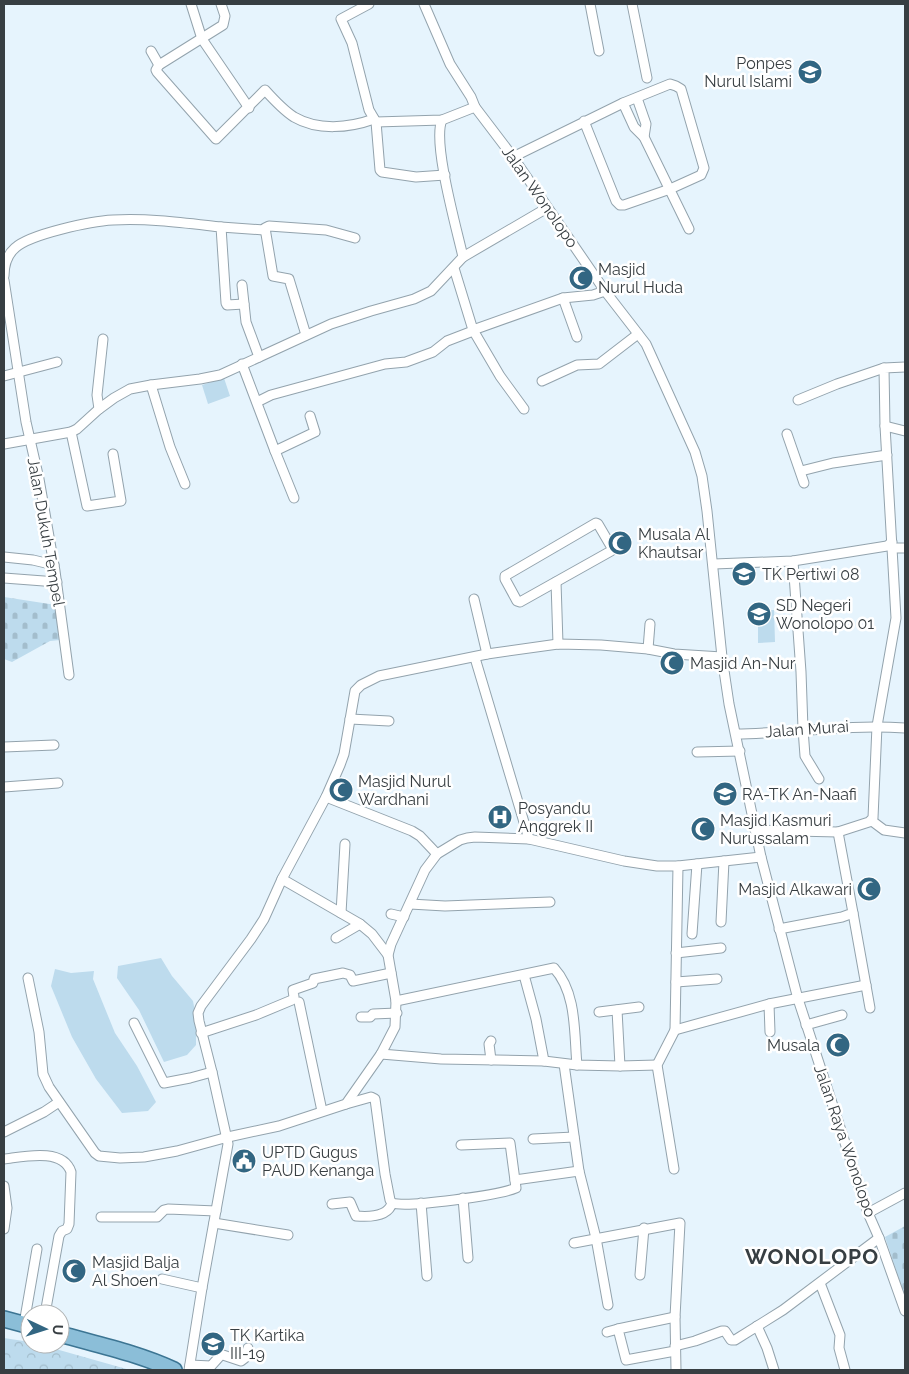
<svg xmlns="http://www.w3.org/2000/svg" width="909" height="1374" font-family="Raleway,sans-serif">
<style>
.green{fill:#bddbed}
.forest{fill:url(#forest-crowns)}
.cemetery{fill:url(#cemetery-stones)}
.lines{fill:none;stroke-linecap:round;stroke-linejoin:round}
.street-casing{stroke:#93a3ad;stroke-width:11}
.primary-casing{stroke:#3c7593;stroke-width:18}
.street{stroke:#fff;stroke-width:9}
.primary{stroke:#8bbed8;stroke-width:15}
.labels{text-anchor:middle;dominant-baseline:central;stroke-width:5;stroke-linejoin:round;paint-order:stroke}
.poi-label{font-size:16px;fill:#373e42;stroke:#fff;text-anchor:start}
.street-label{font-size:16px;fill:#373e42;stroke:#fff}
.district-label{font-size:21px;font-weight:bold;letter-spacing:1px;fill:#373e42;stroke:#fff}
</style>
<defs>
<pattern id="forest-crowns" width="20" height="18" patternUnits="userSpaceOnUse" patternTransform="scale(1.25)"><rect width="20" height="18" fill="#bddbed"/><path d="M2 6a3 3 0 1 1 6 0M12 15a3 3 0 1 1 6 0" fill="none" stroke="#a3bdcc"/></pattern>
<pattern id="cemetery-stones" width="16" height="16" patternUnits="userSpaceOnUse" patternTransform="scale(1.25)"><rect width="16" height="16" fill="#bddbed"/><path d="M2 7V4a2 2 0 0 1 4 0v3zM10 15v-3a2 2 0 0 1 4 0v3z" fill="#a3bdcc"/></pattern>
</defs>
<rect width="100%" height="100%" fill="#e6f4fd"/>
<g class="green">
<polygon points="224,378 230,396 208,404 202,385"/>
<polygon points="774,610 775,642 758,643 758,611"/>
<polygon points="161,958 172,976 193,1001 196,1017 196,1045 187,1055 164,1062 139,1010 117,978 118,966"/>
<polygon points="55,969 71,973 94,971 93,979 115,1033 137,1066 156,1102 148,1111 122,1113 96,1079 72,1037 51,986"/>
</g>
<polygon class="forest" points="4,1338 30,1342 30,1344 38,1344 130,1370 4,1370"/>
<g class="cemetery">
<polygon points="4,597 56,605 60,640 50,641 12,662 4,659"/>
<polygon points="905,1226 905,1294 904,1294 885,1237"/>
</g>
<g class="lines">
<defs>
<g id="street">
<polyline points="191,4 202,39 249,108"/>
<path d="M221,4L225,16L223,25L159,65L156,70L157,72L216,139L265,90C274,100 283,110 294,117C318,131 349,128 374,119"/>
<polyline points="369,4 341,19 352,43 369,110 376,122 380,170 382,172 416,177 445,175"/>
<polyline points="424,4 450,64 471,97 475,107 513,157 605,291 646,344 695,452 702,476 707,511 722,657 729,704 761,857 798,999 868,1213 879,1238 905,1311"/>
<polyline points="590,4 599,51"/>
<polyline points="632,4 647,78"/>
<polyline points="151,51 159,65"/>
<polyline points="637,98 646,124 644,137"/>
<polyline points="623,103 634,127 644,137 689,229"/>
<path d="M442,120C432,142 457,230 463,257"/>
<polyline points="376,122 442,120 475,107"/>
<polyline points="513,157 623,103 670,84 676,86 681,89 704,168 701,175 670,189 624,205 620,205 616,201 584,121"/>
<polyline points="221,227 264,230"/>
<polyline points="454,268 473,330 500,376 524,409"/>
<path d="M4,276C4,266 7,255 15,248C30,234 92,221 113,220C149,218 185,223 221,227L226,303L227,305L244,304"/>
<polyline points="4,280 26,422 39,479 55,571 69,675"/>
<polyline points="242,285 246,322 259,357"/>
<polyline points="563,298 577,337"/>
<polyline points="473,330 563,298 593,295 605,291"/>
<polyline points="306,335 289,279 273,276 265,228 269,226 326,230 355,238"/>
<polyline points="242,364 275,451 315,432 310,416"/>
<polyline points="4,376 57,362"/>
<polyline points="542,381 577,365 599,364 638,334"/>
<polyline points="151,385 170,447 185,484"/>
<polyline points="798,400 837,384 884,368"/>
<polyline points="257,402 271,395 385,364 406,362 433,352 447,341 473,331"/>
<polyline points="99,409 97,395 103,339"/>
<polyline points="885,426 884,368 905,367"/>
<polyline points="71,432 87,506 121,501 113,454"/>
<polyline points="787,434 804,483"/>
<polyline points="4,444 71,432 77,429 99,409 114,398 130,389 151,385 200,379 220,375 331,324 371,311 414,299 431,291 463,257 547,208"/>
<polyline points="275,451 294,498"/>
<polyline points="801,471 833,463 887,455"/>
<polygon points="596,523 598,524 612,548 611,551 520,602 517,601 505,579 505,576"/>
<polyline points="892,548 905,548"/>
<polyline points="4,557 33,560 54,565"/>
<polyline points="793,561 801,672 803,729 805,756 819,779"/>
<polyline points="714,564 793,561 887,546 892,542"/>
<polyline points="4,578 57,582"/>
<polyline points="556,582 558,644"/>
<polyline points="474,599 487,654"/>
<polyline points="648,649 650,624"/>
<polyline points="475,658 529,839"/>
<polyline points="350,719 389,721"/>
<path d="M736,734C793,733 848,724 905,728"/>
<polyline points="4,747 54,745"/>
<polyline points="697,752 740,751"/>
<polyline points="4,787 58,783"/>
<polyline points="326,797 412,831 420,836 437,854"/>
<polyline points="872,821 884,830 905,833"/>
<polyline points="755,830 838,832 869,822 873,818 877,726 896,618 885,426 905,431"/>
<polyline points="282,879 360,924 372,934 388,955"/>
<polyline points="410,904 445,906 550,902"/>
<polyline points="341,913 345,844"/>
<polyline points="853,913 870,1008"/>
<polyline points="391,914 404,917"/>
<polyline points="721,922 724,861"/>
<polyline points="779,929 842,917 853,913 838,832"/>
<polyline points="692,934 697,864"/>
<polyline points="336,938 360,924"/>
<polyline points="676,953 721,948"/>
<polyline points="524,975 536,1019 544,1061"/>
<polyline points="28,978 39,1032 43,1074 49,1087 95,1153 99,1156 120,1158 144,1157 177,1151 228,1137 279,1126 346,1104 381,1054 395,1027 396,1001 388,955 391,944 425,870 437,854 460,840 467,838 475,837 529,839 624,861 657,866 678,866 761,857"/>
<polyline points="676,982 717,979"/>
<path d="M396,1001L554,968C577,993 574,1033 577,1065"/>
<polyline points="299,1002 322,1111"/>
<polyline points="769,1004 770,1032"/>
<polyline points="617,1010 620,1066"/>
<polyline points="599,1012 639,1007"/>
<polyline points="361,1017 370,1017 373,1014 397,1013"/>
<polyline points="134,1023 164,1083 190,1078 212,1072"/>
<polyline points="806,1025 842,1015"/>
<polyline points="675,1030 769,1004 866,985"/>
<polyline points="201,1033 256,1015 292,1000 294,997 293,990 313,983 314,979 343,973 350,975 353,981 391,973"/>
<polyline points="491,1041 489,1044 491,1060"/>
<polyline points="381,1054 441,1059 544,1061 577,1065 620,1066 657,1065"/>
<polyline points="564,1064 579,1171 596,1238 608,1305"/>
<path d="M346,1104L371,1097L375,1099L385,1174L390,1200L392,1203C408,1208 500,1195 516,1188L510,1143L461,1145"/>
<polyline points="4,1132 44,1112 59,1102"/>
<polyline points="533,1139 574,1137"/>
<path d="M4,1159C22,1157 63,1147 71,1172L69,1224L67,1229L62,1231L59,1236L45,1314"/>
<polyline points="674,1169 657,1065 675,1030 678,866"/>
<polyline points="515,1180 579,1171"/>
<polyline points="4,1186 7,1208 4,1229"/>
<polyline points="463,1198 468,1258"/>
<polyline points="421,1203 427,1276"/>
<path d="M332,1204L350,1202L356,1216C368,1217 388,1217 392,1203"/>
<polyline points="868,1213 905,1193"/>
<polyline points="101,1217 157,1217 164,1210 168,1209 216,1211"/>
<polyline points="214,1223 288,1235"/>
<polyline points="574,1243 680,1223 675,1317 676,1370"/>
<polyline points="640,1275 644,1228"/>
<polyline points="162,1279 202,1288"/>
<polyline points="820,1283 840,1335 839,1348 845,1370"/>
<polyline points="675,1317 618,1329 626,1360 675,1351"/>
<polyline points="24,1324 37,1249"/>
<polyline points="757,1326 767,1348 774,1370"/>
<polyline points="607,1332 618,1329"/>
<polyline points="675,1346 695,1341 722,1331 725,1331 731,1340 735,1340 783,1310 879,1238"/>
<polyline points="190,1365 211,1366 220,1356 223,1355 241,1361 245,1358 248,1348"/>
<polyline points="189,1370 202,1288 228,1144 212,1072 199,1021 198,1013 201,1006 251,939 264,919 282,879 326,797 340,765 344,754 355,691 361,685 379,676 487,654 558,644 601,645 648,649 674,654 722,657"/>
</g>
<g id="primary">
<polyline points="4,1319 30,1326"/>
<path d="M60,1334C99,1345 137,1353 174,1370"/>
</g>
</defs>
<use href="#street" class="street-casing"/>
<use href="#primary" class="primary-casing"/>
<use href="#street" class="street"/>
<use href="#primary" class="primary"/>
</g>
<defs>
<symbol id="school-disc" viewBox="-11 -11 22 22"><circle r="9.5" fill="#326682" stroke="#fff"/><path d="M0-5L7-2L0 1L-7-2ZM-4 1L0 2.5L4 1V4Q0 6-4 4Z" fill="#fff"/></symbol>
<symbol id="mosque-disc" viewBox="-11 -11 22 22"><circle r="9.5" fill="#326682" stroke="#fff"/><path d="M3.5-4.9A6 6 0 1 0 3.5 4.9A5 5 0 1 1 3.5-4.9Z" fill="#fff"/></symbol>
<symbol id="hospital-disc" viewBox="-11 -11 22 22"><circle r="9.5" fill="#326682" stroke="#fff"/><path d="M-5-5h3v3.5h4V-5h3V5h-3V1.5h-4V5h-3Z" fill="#fff"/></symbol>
<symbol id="civic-disc" viewBox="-11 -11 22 22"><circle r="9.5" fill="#326682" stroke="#fff"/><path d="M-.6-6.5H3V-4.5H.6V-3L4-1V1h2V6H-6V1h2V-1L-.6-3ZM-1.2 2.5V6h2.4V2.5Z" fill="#fff"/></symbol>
</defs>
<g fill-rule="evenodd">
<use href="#school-disc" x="796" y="58" width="28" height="28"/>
<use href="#mosque-disc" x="567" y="264" width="28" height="28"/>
<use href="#mosque-disc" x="606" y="529" width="28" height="28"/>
<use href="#school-disc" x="730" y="560" width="28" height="28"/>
<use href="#school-disc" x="745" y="600" width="28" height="28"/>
<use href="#mosque-disc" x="658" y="649" width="28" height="28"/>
<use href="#mosque-disc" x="327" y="776" width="28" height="28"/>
<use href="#school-disc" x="711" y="780" width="28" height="28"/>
<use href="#hospital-disc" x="486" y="803" width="28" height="28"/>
<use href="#mosque-disc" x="689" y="815" width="28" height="28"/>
<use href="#mosque-disc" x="855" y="875" width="28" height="28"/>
<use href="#mosque-disc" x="824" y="1031" width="28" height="28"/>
<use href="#civic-disc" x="230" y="1147" width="28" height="28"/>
<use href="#mosque-disc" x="60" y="1257" width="28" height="28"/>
<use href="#school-disc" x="199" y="1330" width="28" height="28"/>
</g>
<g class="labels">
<g class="poi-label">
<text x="792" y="63" text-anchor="end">Ponpes<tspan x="792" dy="18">Nurul Islami</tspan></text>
<text x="598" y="269">Masjid<tspan x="598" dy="18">Nurul Huda</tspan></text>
<text x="638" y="534">Musala Al<tspan x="638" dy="18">Khautsar</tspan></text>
<text x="762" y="574">TK Pertiwi 08</text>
<text x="776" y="605">SD Negeri<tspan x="776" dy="18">Wonolopo 01</tspan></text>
<text x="690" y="663">Masjid An-Nur</text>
<text x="358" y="781">Masjid Nurul<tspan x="358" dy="18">Wardhani</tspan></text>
<text x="742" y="794">RA-TK An-Naafi</text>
<text x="518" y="808">Posyandu<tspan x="518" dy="18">Anggrek II</tspan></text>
<text x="720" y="820">Masjid Kasmuri<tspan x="720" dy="18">Nurussalam</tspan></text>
<text x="852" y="889" text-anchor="end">Masjid Alkawari</text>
<text x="820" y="1045" text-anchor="end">Musala</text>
<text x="262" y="1152">UPTD Gugus<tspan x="262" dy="18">PAUD Kenanga</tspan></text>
<text x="92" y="1262">Masjid Balja<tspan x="92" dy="18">Al Shoen</tspan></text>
<text x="230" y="1335">TK Kartika<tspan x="230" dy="18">III-19</tspan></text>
</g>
<g class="street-label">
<text transform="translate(540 197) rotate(55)">Jalan Wonolopo</text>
<text transform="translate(46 532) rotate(80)">Jalan Dukuh Tempel</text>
<text transform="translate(807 729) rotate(-4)">Jalan Murai</text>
<text transform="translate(845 1141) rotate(71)">Jalan Raya Wonolopo</text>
</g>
<g class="district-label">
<text x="812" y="1256">WONOLOPO</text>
</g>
</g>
<rect width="909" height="1374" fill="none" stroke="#373e42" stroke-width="10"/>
<g transform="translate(45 1329) rotate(94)"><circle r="24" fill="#ffffff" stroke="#afb2b3"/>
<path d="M0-4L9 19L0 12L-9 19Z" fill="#326682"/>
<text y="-8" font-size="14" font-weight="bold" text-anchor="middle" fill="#373e42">U</text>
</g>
</svg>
